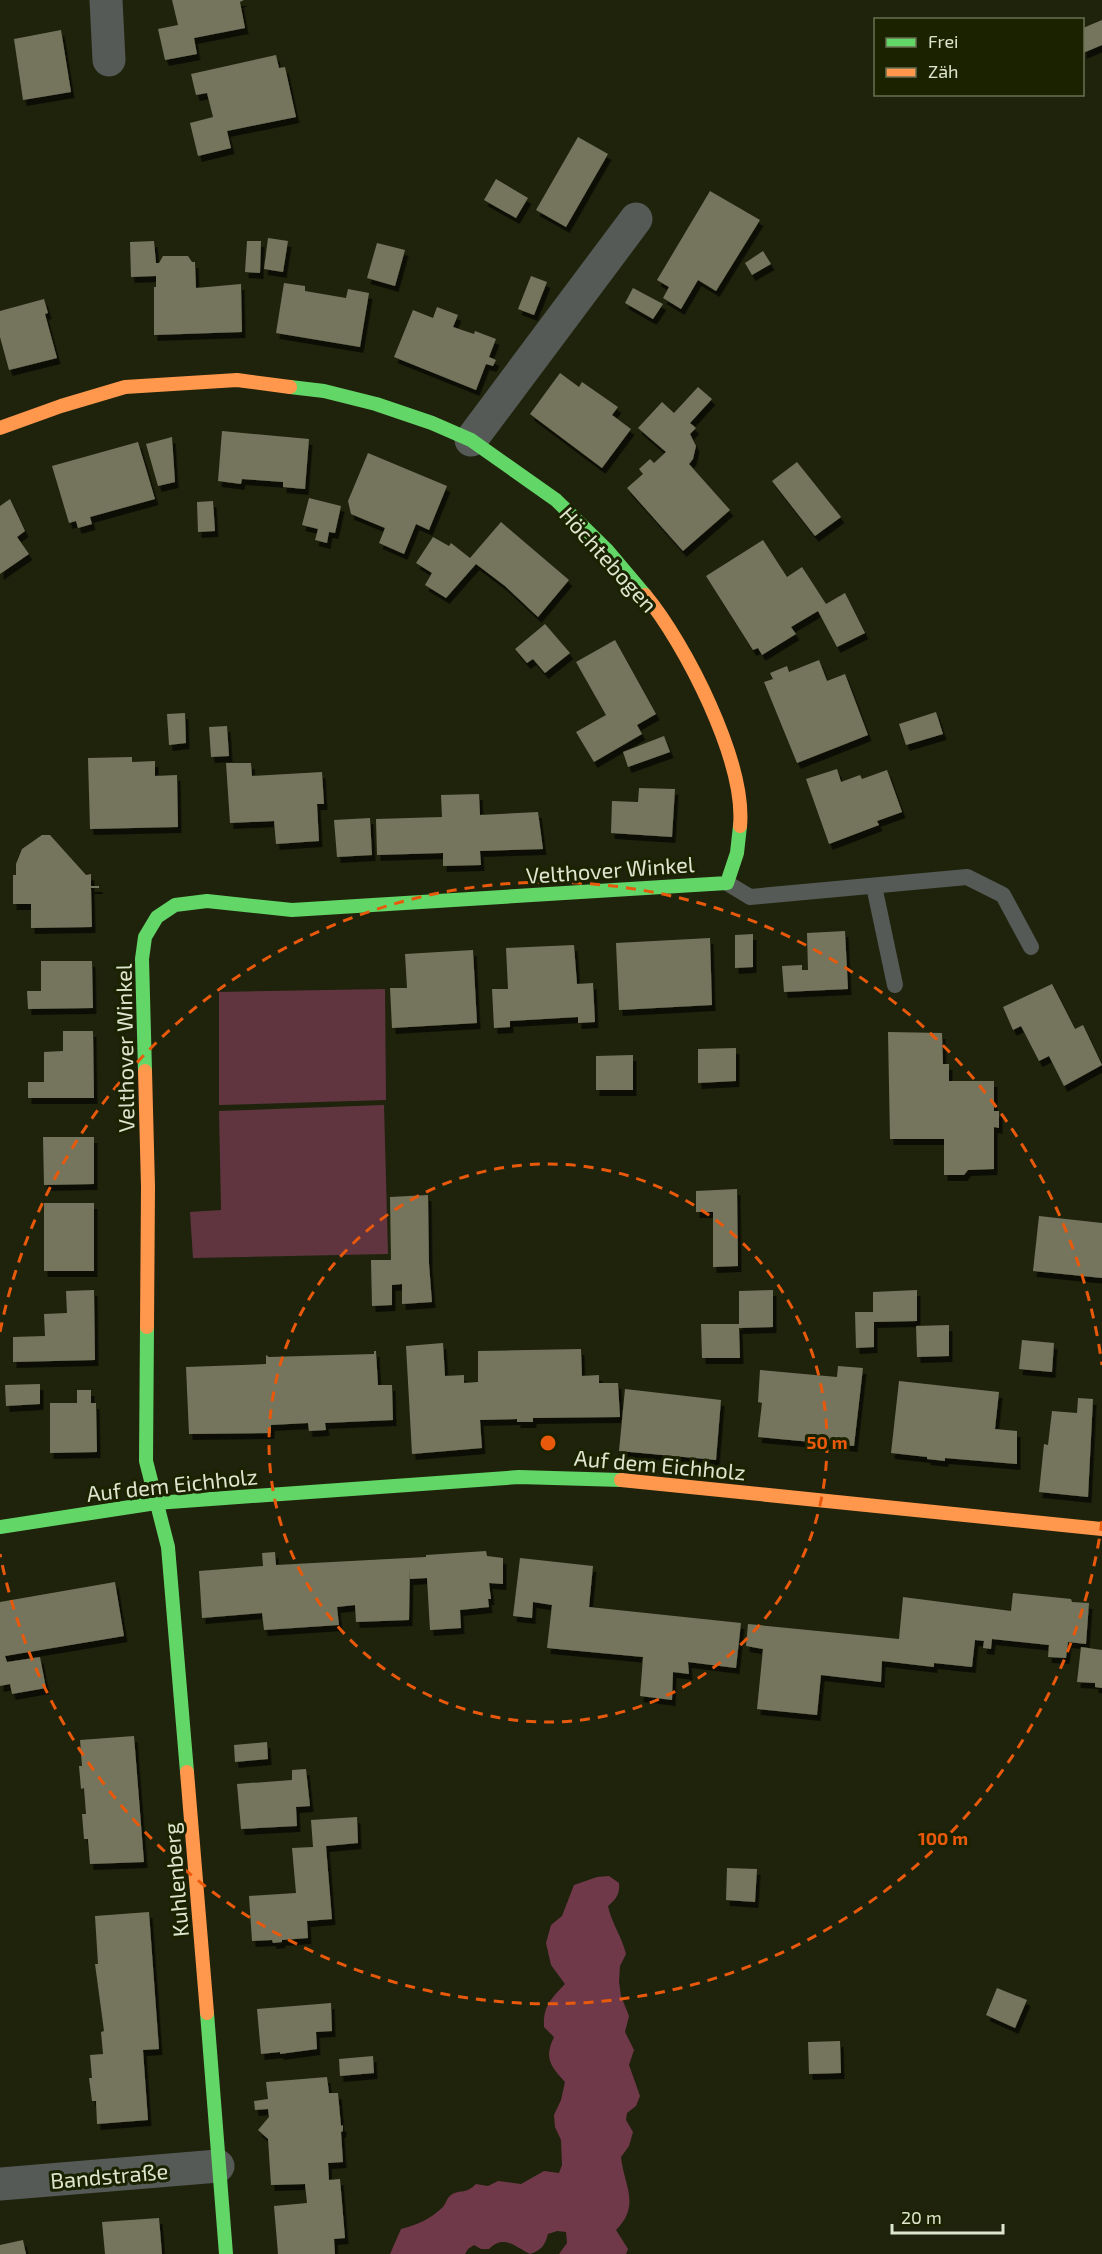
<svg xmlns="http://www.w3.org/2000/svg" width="1102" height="2254" font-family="'Exo 2',sans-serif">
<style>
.green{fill:#603540}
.forest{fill:#703949}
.building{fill:#75755d;filter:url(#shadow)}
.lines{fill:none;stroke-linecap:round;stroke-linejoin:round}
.lane{stroke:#555a57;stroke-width:16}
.street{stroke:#555a57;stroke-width:33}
.fast{stroke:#63d668;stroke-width:14}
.slow{stroke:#ff974d;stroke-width:14}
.ring{fill:none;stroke:#e8590c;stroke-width:3;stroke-dasharray:10 8}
.labels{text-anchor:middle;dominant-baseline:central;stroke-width:6;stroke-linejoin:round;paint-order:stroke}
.street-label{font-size:22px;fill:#dee5ce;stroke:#1b2200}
.centre{fill:#e8590c;stroke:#1b2200;stroke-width:3}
.ring-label{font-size:18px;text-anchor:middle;font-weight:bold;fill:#e8590c;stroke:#1b2200;stroke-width:6;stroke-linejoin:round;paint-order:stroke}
</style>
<defs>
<filter id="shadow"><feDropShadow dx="3.5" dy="6" stdDeviation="0" flood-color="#0009"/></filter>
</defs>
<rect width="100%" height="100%" fill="#1f230c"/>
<g class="green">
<polygon points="385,989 386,1100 219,1105 219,992"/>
<polygon points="384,1105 388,1254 193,1258 190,1212 221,1210 219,1111"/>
</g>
<path class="forest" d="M609,1876L619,1883C620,1894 616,1899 608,1906C611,1922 622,1937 626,1954L620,1966L619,1982L621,1996L629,2016L625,2032L634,2050L629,2065L640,2096L636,2106L627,2113L626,2120L633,2132L629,2146L621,2157C624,2186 641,2205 616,2230L628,2249L626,2254H559L567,2243L566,2232L557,2231L548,2234C545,2245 542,2250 530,2254C516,2247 504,2234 489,2249H481L474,2245L468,2249L465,2254H390L401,2229C419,2224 429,2220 443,2207C446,2203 447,2198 451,2195C460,2189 465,2195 476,2184L488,2186L498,2181L521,2184L544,2171L559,2173L562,2165L561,2140L555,2127L554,2115L561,2100L565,2082C550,2066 544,2058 554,2037L544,2027C543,2006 551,1999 565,1984L551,1965L546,1943L551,1925L562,1916L574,1885L597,1877Z"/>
<g class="building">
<polygon points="172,0 244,0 240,2 245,28 194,38 197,54 165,60 158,29 178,25"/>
<polygon points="1102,20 1102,45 1083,53 1083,28"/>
<polygon points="61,30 71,92 23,100 14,39"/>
<polygon points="276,55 279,68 285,67 296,117 227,131 231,148 198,156 190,123 213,117 207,93 196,95 191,74"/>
<polygon points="578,137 608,154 566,227 536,210"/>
<polygon points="496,179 528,198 516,218 484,200"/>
<polygon points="710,191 760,220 716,291 698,280 681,309 663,298 669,287 657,280"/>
<polygon points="268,238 288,241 283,272 264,269"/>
<polygon points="154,241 156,263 159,263 163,256 188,256 192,262 195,262 196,288 241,284 242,332 154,335 154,287 156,287 156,276 131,277 130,242"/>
<polygon points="247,241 261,241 260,273 245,272"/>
<polygon points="377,243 405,250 395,286 367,278"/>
<polygon points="763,251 771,264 752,275 745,263"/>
<polygon points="531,276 547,282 534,315 518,309"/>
<polygon points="284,283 305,286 305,291 346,298 348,289 369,293 360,347 276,333"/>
<polygon points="633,288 663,304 653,319 625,303"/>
<polygon points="44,299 48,313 45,314 57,358 9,370 0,337 0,311"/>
<polygon points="437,307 458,315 453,327 474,334 475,331 496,339 489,357 496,360 493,366 486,364 476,390 394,357 413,310 433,318"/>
<polygon points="560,373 579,387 582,382 618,407 612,415 631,429 602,468 530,414"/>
<polygon points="698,387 712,399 690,423 696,428 690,434 696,446 693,459 689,464 730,510 683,551 627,488 643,474 639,469 650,459 654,463 666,452 638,428 662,402 674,413"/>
<polygon points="222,431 309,439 305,489 283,487 283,482 242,479 241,484 218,481"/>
<polygon points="172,437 175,482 158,486 146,444"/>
<polygon points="138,442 155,499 90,517 92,524 78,528 76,521 69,523 52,466"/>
<polygon points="368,453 447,486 429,530 416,524 404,554 379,543 385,528 351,514 348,501"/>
<polygon points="797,462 841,517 815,536 772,481"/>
<polygon points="309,498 341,506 335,533 329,532 327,543 315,540 318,529 302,525"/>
<polygon points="10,499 25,531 17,537 29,554 0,574 0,506"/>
<polygon points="213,501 215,531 198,532 197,502"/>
<polygon points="501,522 569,580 538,617 505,586 476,564 446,598 425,585 432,573 416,563 433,537 449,546 451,543 470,558"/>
<polygon points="763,540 787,577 802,567 826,604 845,593 865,633 837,647 818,611 791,627 796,634 762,655 758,648 753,650 706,576"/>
<polygon points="545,624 570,653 545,673 533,659 527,663 515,649"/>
<polygon points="615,640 656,714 637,725 642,734 594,762 576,732 606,715 576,662"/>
<polygon points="819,660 827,681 845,674 868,735 797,763 764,682 773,679 770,673 787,666 789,672"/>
<polygon points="936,712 943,734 906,745 899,724"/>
<polygon points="185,713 186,743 169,745 167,714"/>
<polygon points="227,726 229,756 211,757 209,727"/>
<polygon points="664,736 670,752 628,767 623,752"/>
<polygon points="132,757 132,762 155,761 155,776 177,775 178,827 90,829 88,758"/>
<polygon points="226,763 251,763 252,776 322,772 324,804 317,804 319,841 276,844 274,821 230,823"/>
<polygon points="837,769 841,782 860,775 862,779 887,770 902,812 877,821 879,825 829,844 806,779"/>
<polygon points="639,788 675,789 672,837 611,833 612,801 638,802"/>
<polygon points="479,794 480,815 538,812 543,849 480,851 481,865 443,866 443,853 377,855 376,819 442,817 441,795"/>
<polygon points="370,818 372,855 337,857 334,820"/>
<polygon points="42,835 50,835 86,875 91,874 91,886 99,886 99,888 91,888 92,927 31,928 31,904 13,904 13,875 16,875 16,864 22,849"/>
<polygon points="845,931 848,989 784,992 782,966 802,965 802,970 808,970 807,933"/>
<polygon points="753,934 753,967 735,968 735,935"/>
<polygon points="710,938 712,1005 619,1010 616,943"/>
<polygon points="574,945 577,984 593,983 595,1022 578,1023 578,1017 510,1021 510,1027 494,1028 492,989 508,989 506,948"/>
<polygon points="473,950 477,1023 392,1028 390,988 407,988 405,954"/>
<polygon points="41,961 92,961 93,1008 28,1009 27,991 41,991"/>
<polygon points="1052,984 1075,1029 1083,1025 1102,1065 1064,1086 1049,1056 1039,1061 1021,1026 1013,1030 1003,1007"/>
<polygon points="63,1031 93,1031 94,1098 28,1098 28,1082 44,1082 44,1052 63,1051"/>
<polygon points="888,1032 942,1033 943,1064 949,1064 949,1081 994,1081 994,1111 999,1111 999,1128 994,1127 994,1169 968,1170 964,1175 944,1175 944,1139 890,1139"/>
<polygon points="736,1048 736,1081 698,1083 698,1049"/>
<polygon points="633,1055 633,1090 596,1090 596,1056"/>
<polygon points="43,1137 94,1137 94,1184 44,1185"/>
<polygon points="737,1189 738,1266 713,1267 713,1212 696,1212 696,1191"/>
<polygon points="428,1195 429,1264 432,1302 402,1304 402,1284 392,1285 392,1305 372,1306 371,1260 391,1260 390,1197"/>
<rect x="44" y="1203" width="50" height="68"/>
<polygon points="1039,1216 1102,1223 1102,1278 1033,1271"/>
<polygon points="94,1290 95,1360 13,1362 13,1337 45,1336 44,1314 67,1313 66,1291"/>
<polygon points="773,1290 773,1327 739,1328 740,1358 702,1358 701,1324 739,1324 739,1291"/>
<polygon points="917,1290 917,1321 874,1322 874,1347 856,1348 855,1312 873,1312 873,1292"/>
<polygon points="949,1325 949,1356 917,1357 916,1326"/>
<polygon points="1022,1340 1054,1343 1052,1372 1019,1369"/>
<polygon points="443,1343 445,1376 464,1375 464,1383 478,1382 478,1351 581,1349 582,1376 599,1375 599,1383 618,1383 620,1417 533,1418 533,1422 517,1422 517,1419 480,1420 482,1448 412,1454 406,1346"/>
<polygon points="374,1351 376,1351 378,1385 392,1385 393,1420 325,1423 326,1430 309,1431 308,1423 271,1425 271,1433 189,1434 186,1367 266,1364 266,1355 269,1357 374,1354"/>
<polygon points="838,1366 863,1368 854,1446 758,1437 762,1403 758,1402 760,1370 837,1377"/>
<polygon points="899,1381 999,1392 995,1429 1017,1431 1017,1464 945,1458 945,1461 927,1459 927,1457 891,1453"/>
<polygon points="40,1384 40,1404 6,1406 5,1385"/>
<polygon points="625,1389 721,1400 716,1460 619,1451"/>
<polygon points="77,1390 91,1390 91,1403 96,1403 97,1452 50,1453 50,1403 77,1403"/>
<polygon points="1078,1398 1093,1399 1088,1497 1039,1492 1044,1444 1048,1445 1052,1411 1077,1413"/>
<polygon points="486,1551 487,1556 503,1558 503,1584 489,1583 491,1599 488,1599 489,1607 460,1610 461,1628 430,1630 427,1578 410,1579 410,1566 409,1620 356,1622 355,1605 337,1607 339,1625 264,1630 262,1613 202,1618 199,1571 263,1566 262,1553 275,1552 276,1565 426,1557 426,1555"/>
<polygon points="520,1558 593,1566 589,1607 741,1623 736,1668 688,1662 689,1674 673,1672 672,1700 640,1696 643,1657 547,1648 552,1605 533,1602 532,1618 513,1616"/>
<polygon points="115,1582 124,1636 5,1656 7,1662 40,1657 46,1688 12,1694 10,1684 0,1686 0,1602"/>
<polygon points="1013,1593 1071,1599 1072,1602 1089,1603 1086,1644 1068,1642 1066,1658 1048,1657 1049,1645 992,1639 991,1649 983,1648 984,1641 975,1640 972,1667 934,1663 934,1667 882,1661 881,1682 821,1675 817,1715 757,1709 763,1649 746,1646 748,1624 899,1639 903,1597 1011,1611"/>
<polygon points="1081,1647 1102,1650 1102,1688 1095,1687 1095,1683 1077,1682"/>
<polygon points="134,1736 144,1862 90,1864 88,1839 84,1839 82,1814 86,1814 84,1788 81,1789 79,1766 82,1766 80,1740"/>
<polygon points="267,1742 268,1759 235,1762 234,1745"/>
<polygon points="306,1769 310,1806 296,1807 297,1826 241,1829 237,1784 292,1780 292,1770"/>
<polygon points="357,1817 358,1843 326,1846 332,1919 307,1921 308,1938 282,1940 282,1942 273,1943 272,1940 252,1941 249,1896 296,1893 292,1848 313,1847 311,1820"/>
<polygon points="727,1868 757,1869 755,1902 726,1900"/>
<polygon points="149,1912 159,2049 143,2050 148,2120 97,2124 96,2101 92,2101 89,2078 92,2078 90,2055 103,2054 101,2032 104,2031 95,1964 98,1964 95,1916"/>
<polygon points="997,1988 1027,2000 1015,2028 986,2015"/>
<polygon points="331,2003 332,2031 316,2032 317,2049 280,2054 280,2052 261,2054 257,2009"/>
<polygon points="840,2041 841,2073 809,2074 808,2042"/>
<polygon points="373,2056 374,2073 340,2076 339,2059"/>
<polygon points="327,2077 329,2093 338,2093 341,2126 343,2125 343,2131 341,2132 343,2162 328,2163 329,2180 340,2179 345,2238 334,2239 335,2254 278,2254 274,2206 307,2203 305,2184 271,2185 268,2139 258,2130 269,2117 268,2109 255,2110 254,2101 268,2099 266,2082"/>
<polygon points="159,2218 162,2254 105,2254 102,2222"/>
<polygon points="23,2240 26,2254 0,2254 0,2245"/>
</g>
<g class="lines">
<g class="lane">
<polyline points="727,883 750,897 967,877 1003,895 1031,947"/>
<polyline points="874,886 895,985"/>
</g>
<g class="street">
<polyline points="106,0 109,60"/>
<polyline points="471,440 636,219"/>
<polyline points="0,2184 218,2166"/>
</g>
<g class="fast">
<polyline points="290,387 324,391 376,404 432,423 471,440 556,500 607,550 645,595"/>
<polyline points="145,1071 142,959 145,937 157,917 175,905 207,901 292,910 727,883 737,853 740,826"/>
<polyline points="147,1327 146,1461 168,1547 187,1772"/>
<polyline points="0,1527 156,1503 519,1477 621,1480"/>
<polyline points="207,2013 226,2254"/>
</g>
<g class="slow">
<polyline points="0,428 61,406 125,387 237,380 290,387"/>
<path d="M645,595C685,643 746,762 740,826"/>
<polyline points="145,1071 148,1187 147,1327"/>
<polyline points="621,1480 1102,1529"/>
<polyline points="187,1772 207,2013"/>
</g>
</g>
<g class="ring">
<circle cx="548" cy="1443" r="279"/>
<path d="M1102 1521A559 559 0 0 1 0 1554M0 1332A559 559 0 0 1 1102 1365"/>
</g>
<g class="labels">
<g class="street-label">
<text transform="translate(609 559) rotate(48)">Höchtebogen</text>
<text transform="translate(610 869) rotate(-4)">Velthover Winkel</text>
<text transform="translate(124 1048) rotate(-91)">Velthover Winkel</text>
<text transform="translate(660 1464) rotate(5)">Auf dem Eichholz</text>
<text transform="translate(172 1484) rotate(-6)">Auf dem Eichholz</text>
<text transform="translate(175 1880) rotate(-95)">Kuhlenberg</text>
<text transform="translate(109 2175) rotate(-5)">Bandstraße</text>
</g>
</g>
<circle cx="548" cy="1443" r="9" class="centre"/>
<g class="ring-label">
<text x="827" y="1449">50 m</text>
<text x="943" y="1845">100 m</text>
</g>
<rect x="874" y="18" width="210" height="78" fill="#1b2200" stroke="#697052" stroke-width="1.5"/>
<rect x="886" y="38" width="30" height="9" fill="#63d668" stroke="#697052" stroke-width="1.5"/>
<text x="928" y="48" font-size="18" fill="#dee5ce">Frei</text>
<rect x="886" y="68" width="30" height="9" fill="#ff974d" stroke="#697052" stroke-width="1.5"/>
<text x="928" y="78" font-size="18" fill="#dee5ce">Zäh</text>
<path d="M892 2224v9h111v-9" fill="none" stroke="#dee5ce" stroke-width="3"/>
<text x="901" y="2224" font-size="18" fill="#dee5ce" stroke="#1b2200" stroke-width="4.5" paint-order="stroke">20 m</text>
</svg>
